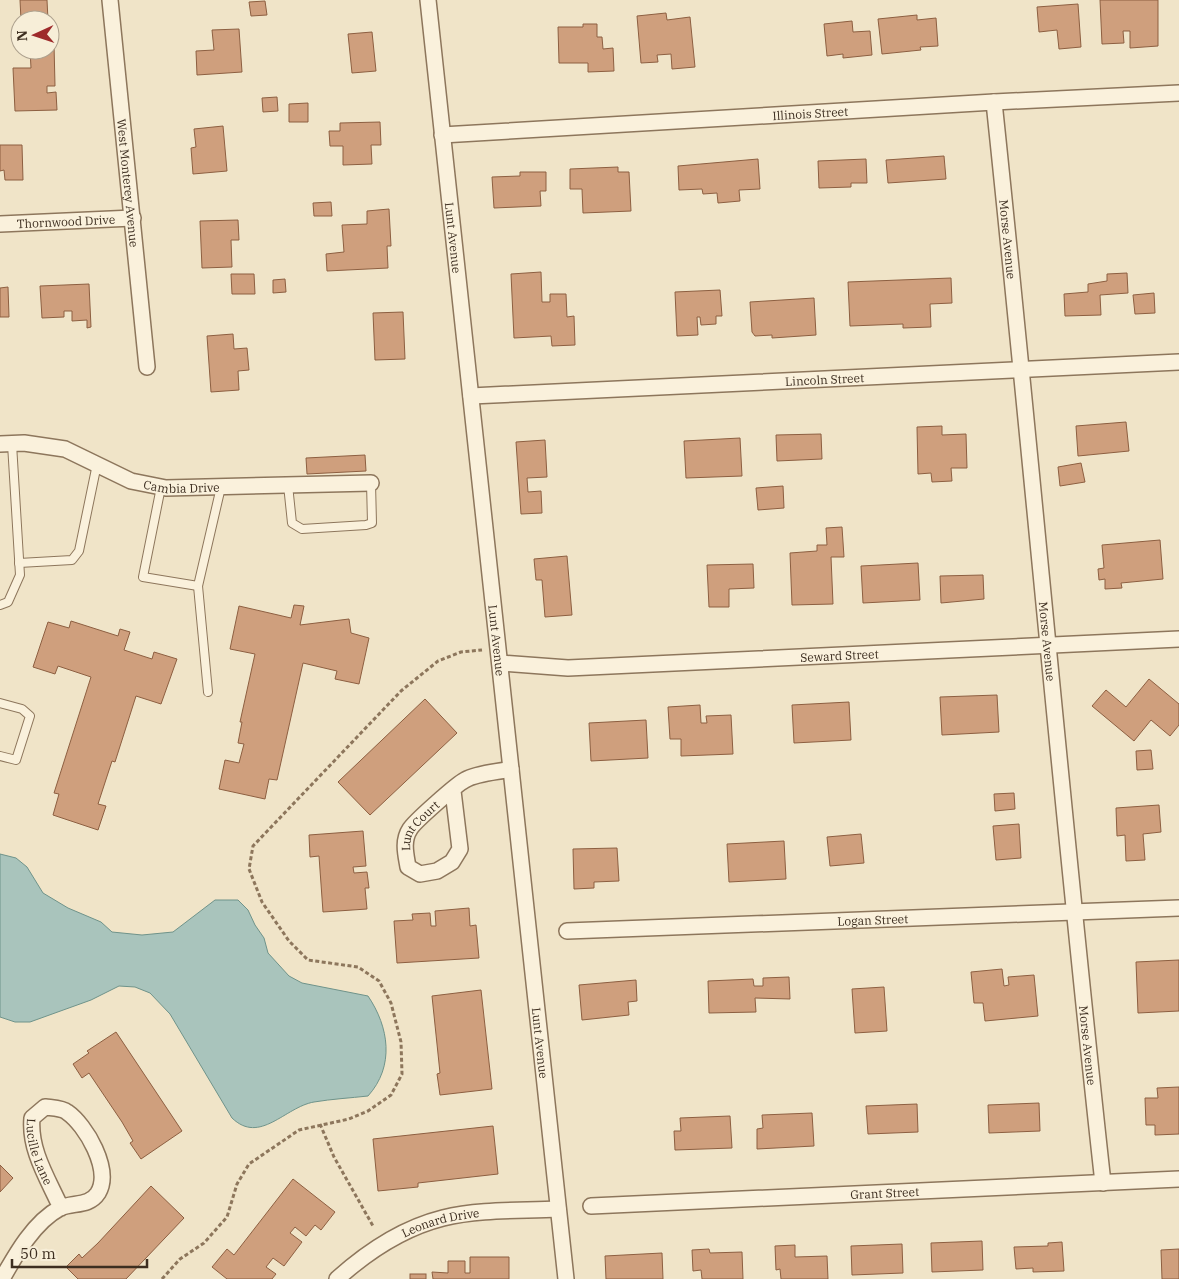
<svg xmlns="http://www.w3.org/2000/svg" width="1179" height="1279" font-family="'IBM Plex Serif',serif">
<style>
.water{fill:#a9c4bc;stroke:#6f938a}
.building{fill:#cf9f7d;stroke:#8d5f41}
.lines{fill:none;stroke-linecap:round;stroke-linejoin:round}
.service-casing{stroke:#8d765c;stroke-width:10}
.minor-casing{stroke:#8d765c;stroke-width:18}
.path{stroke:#8d765c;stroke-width:3;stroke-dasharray:4 2.5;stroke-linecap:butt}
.service{stroke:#faf1dc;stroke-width:8}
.minor{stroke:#faf1dc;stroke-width:15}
.labels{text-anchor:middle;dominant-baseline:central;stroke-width:4.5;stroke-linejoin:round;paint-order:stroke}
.street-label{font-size:12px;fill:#3d2e20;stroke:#f7eed8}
</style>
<rect width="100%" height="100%" fill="#f0e4c8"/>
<path class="water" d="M0,854L16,858L27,867L43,893L68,908L101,922L112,932L142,935L173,932L215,900H238L248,910L255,925L264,938L268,953L289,976L302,983L368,996C389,1027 395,1066 368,1096C350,1098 332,1099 314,1102C285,1107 260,1145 232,1118L170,1014L150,993L135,987L119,986L91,1000L30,1022H15L0,1017Z"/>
<g class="building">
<polygon points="20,0 47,0 48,20 21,20"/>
<polygon points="1100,0 1158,0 1158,46 1130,48 1130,31 1123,31 1124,43 1102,44"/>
<polygon points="265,1 267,15 251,16 249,2"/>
<polygon points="1078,4 1081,47 1059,49 1057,30 1039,32 1037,7"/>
<polygon points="666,13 667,20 690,17 695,67 672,69 671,54 657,55 658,62 641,63 637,16"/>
<polygon points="917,15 917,20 936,18 938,46 920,47 921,50 882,54 878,19"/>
<polygon points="852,21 853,32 870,31 872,55 843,58 843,54 827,56 824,24"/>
<polygon points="583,24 597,24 597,37 602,37 603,49 613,48 614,71 588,72 588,63 559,63 558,27 583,27"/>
<polygon points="239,29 242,72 197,75 196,51 214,50 212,30"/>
<polygon points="372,32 376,71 352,73 348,34"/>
<polygon points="50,44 54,44 55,86 47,86 47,93 56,92 57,110 15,111 13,68 31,68 30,50 50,50"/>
<polygon points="277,97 278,111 263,112 262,98"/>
<polygon points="308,103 308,122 289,122 289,104"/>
<polygon points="380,122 381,145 371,145 372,164 343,165 343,146 330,146 329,131 340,131 340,123"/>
<polygon points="223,126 227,171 193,174 191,148 196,147 194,129"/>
<polygon points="0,145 22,145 23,180 5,180 4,170 0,171"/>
<polygon points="944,156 946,179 888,183 886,160"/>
<polygon points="758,159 760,189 739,190 740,201 718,203 717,193 703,194 702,189 679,190 678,166"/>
<polygon points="866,159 867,183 851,183 851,187 819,188 818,161"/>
<polygon points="618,167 618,172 629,172 631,211 583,213 582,189 570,189 570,169"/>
<polygon points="520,172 546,172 546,191 540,191 541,206 494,208 492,177 520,176"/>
<polygon points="331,202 332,216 314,216 313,203"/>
<polygon points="389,209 391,246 387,246 388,268 327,271 326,254 344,252 342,225 367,224 367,211"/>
<polygon points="238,220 239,240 231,240 232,267 202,268 200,221"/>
<polygon points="541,272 542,302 550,302 550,294 566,294 567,317 574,316 575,345 552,346 551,336 514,338 511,274"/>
<polygon points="1127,273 1128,293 1100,295 1101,315 1065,316 1064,294 1088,292 1088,284 1107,281 1107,274"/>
<polygon points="231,274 254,274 255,294 232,294"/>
<polygon points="951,278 952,303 930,304 931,327 903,328 903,324 850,326 848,282"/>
<polygon points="285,279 286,292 273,293 273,280"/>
<polygon points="89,284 91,327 87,328 87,320 72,321 72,311 64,311 64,317 42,318 40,286"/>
<polygon points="8,287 9,317 0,317 0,288"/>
<polygon points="720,290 722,316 716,316 716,324 701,325 700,317 697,317 698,335 677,336 675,292"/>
<polygon points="1154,293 1155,313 1135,314 1133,295"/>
<polygon points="814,298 816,335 772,338 772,335 755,336 752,332 750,302"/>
<polygon points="403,312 405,359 375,360 373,313"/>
<polygon points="233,334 234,349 247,348 249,370 238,371 239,390 211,392 207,336"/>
<polygon points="1126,422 1129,451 1078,456 1076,426"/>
<polygon points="942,426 942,435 966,434 967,468 951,468 952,481 932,482 931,473 918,474 917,427"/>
<polygon points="821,434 822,459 777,461 776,435"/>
<polygon points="740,438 742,476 686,478 684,441"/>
<polygon points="545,440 547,477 527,478 528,492 541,491 542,513 521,514 516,442"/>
<polygon points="365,455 366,471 307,474 306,458"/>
<polygon points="1081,463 1085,482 1060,486 1058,467"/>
<polygon points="783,486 784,508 758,510 756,488"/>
<polygon points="842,527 844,557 831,557 833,604 792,605 790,553 817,551 817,545 827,545 826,528"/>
<polygon points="1160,540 1163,579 1121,583 1122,588 1105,589 1105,579 1099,580 1098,569 1104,568 1102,545"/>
<polygon points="567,556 572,615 545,617 542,580 536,580 534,559"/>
<polygon points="918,563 920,600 863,603 861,566"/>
<polygon points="753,564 754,588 729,589 729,607 709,607 707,565"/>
<polygon points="983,575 984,599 941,603 940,576"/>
<polygon points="294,605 304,606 300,625 349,619 351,633 369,638 359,684 335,679 337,671 303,663 277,780 269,779 265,799 219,789 225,760 239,763 244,744 238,743 242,722 240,722 255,654 230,649 239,606 291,618"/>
<polygon points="71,621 118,636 120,629 130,632 124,650 152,659 154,652 177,659 161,704 136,696 115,762 112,761 98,804 106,806 98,830 53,815 59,794 54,793 91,677 58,666 55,674 33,667 48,622 69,628"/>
<polygon points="1149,679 1179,704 1179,725 1170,736 1151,720 1134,741 1092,706 1106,690 1126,707"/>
<polygon points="997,695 999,732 942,735 940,697"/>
<polygon points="425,699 457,733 370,815 338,782"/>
<polygon points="849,702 851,740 794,743 792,705"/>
<polygon points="700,705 701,723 707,723 706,716 731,715 733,754 681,756 681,739 670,739 668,707"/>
<polygon points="646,720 648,758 591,761 589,723"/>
<polygon points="1151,750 1153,769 1137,770 1136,751"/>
<polygon points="1014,793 1015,809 995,811 994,794"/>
<polygon points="1159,805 1161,832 1143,834 1145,860 1126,861 1125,835 1117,836 1116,808"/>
<polygon points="1019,824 1021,858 996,860 993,826"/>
<polygon points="363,831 366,866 353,867 354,873 367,872 369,888 365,888 367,909 323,912 319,856 310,857 309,835"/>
<polygon points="861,834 864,863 830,866 827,837"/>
<polygon points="784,841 786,879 729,882 727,844"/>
<polygon points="617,848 619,881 594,882 594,888 574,889 573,849"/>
<polygon points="469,908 470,926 476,925 479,958 397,963 394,921 413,920 412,914 430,913 431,926 436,926 435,911"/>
<polygon points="1179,960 1179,1011 1138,1013 1136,962"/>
<polygon points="1002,969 1004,986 1009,985 1008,977 1034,975 1038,1016 985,1021 983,1003 974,1003 971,972"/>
<polygon points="789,977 790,999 755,998 756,1012 709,1013 708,981 753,979 754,986 763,986 763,978"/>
<polygon points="636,980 637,1001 628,1002 629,1015 582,1020 579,985"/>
<polygon points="884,987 887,1031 855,1033 852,989"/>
<polygon points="481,990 492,1089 440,1095 437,1074 440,1073 432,996"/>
<polygon points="116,1032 182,1131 141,1159 130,1143 133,1141 122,1122 89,1073 82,1078 73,1064 89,1053 87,1051"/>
<polygon points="1179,1087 1179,1134 1155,1135 1155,1125 1146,1125 1145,1098 1158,1098 1157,1088"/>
<polygon points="1039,1103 1040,1131 989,1133 988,1105"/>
<polygon points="917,1104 918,1132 868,1134 866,1106"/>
<polygon points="812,1113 814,1146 757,1149 757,1129 763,1128 762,1115"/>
<polygon points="730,1116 732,1148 675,1150 674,1131 681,1131 680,1118"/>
<polygon points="493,1126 498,1174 418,1183 418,1187 378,1191 373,1139"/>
<polygon points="0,1165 13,1178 0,1192"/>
<polygon points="293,1179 335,1212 321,1230 315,1225 306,1236 295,1227 290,1233 302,1242 284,1266 273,1258 266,1267 276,1274 272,1279 227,1279 212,1267 227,1249 234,1255"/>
<polygon points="151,1186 184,1218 126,1279 78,1279 66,1267 79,1254 82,1258 98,1243"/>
<polygon points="982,1241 983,1270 932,1272 931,1243"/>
<polygon points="1062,1242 1064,1271 1033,1272 1033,1268 1016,1269 1014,1247 1048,1246 1048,1243"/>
<polygon points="902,1244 903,1273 852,1275 851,1246"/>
<polygon points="795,1245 795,1257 827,1256 828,1279 781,1279 780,1269 776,1270 775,1246"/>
<polygon points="709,1249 710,1253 742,1252 743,1279 702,1279 701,1270 693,1271 692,1250"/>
<polygon points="1179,1249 1179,1279 1162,1279 1161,1250"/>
<polygon points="662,1253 663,1279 606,1279 605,1256"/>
<polygon points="470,1257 509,1257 509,1279 433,1279 432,1272 448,1273 448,1261 465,1261 465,1273 470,1273"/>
<rect x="410" y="1274" width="16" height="5"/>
</g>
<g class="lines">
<defs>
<g id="service">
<polyline points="288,485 292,523 302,529 366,525 372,523 371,483"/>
<polyline points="161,487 143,577 198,586 221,487"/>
<polyline points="19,563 72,560 79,551 97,464"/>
<polyline points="198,586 208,692"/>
<polyline points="0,605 8,602 20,575 12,444"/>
<polyline points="0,703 22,709 30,716 16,760 0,756"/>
</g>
<g id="minor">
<path id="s1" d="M110,0L147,367"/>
<path id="s2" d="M428,0L566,1279"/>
<path id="s3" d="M994,102C1032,462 1063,823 1103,1183"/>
<path id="s4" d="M442,135L994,102L1179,93"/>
<path id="s5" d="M0,224L133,218"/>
<path id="s6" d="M471,396L1179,362"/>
<path id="s7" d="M0,444L24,443L65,449L131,481L166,488L371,483"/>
<path id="s8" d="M500,663L568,668L1179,639"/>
<path id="s9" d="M453,791L460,849L452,862L437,871L420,874L408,867C406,855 402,841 410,829C414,822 457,784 465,780C477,773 498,772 511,769"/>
<path id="s10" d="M567,931L1179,908"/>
<path id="s11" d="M591,1206L1179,1179"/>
<path id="s12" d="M2,1279C16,1254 34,1222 60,1208C73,1202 89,1207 98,1193C112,1170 86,1125 67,1112C62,1108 52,1108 45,1107L32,1118C29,1150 48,1179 61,1208"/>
<path id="s13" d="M337,1279C367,1252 403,1228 443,1218C480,1209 521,1211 558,1209"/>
</g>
</defs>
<use href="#service" class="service-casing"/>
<use href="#minor" class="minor-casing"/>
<g class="path">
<polyline points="320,1124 334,1157 373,1226"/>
<polyline points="162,1279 180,1259 204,1243 227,1217 237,1184 249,1164 299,1130 349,1119 368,1111 391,1095 402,1074 401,1042 391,1003 379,981 358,967 308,960 289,941 262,902 249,869 253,846 401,691 438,661 461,652 482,650"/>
</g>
<use href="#service" class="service"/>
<use href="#minor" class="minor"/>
</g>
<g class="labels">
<g class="street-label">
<text stroke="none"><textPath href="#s4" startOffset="369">Illinois Street</textPath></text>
<text stroke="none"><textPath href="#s1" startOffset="184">West Monterey Avenue</textPath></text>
<text stroke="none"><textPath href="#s5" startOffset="66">Thornwood Drive</textPath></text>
<text stroke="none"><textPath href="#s2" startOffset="239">Lunt Avenue</textPath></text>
<text stroke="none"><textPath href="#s3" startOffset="138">Morse Avenue</textPath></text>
<text stroke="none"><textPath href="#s6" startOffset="354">Lincoln Street</textPath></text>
<text stroke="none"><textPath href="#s7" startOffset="190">Cambia Drive</textPath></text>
<text stroke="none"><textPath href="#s2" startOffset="644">Lunt Avenue</textPath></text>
<text stroke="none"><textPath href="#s3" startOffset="542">Morse Avenue</textPath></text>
<text stroke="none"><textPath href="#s8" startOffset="340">Seward Street</textPath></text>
<text stroke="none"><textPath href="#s9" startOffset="169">Lunt Court</textPath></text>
<text stroke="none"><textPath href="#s10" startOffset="306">Logan Street</textPath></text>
<text stroke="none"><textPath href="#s2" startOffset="1049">Lunt Avenue</textPath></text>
<text stroke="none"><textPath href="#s3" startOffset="948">Morse Avenue</textPath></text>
<text stroke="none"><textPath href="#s12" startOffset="302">Lucille Lane</textPath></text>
<text stroke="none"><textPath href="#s11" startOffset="294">Grant Street</textPath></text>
<text stroke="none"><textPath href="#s13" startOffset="120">Leonard Drive</textPath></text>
</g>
</g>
<g transform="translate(35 35) rotate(267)"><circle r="24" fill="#f7eed8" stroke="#ada18e"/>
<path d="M0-4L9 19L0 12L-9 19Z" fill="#9e2a2b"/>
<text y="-8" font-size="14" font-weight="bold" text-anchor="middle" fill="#3d2e20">N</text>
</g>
<path d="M12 1259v8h135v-8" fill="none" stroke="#3d2e20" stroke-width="2.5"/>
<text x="20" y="1259" font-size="15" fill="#3d2e20" stroke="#f7eed8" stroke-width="4" paint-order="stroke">50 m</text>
</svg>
